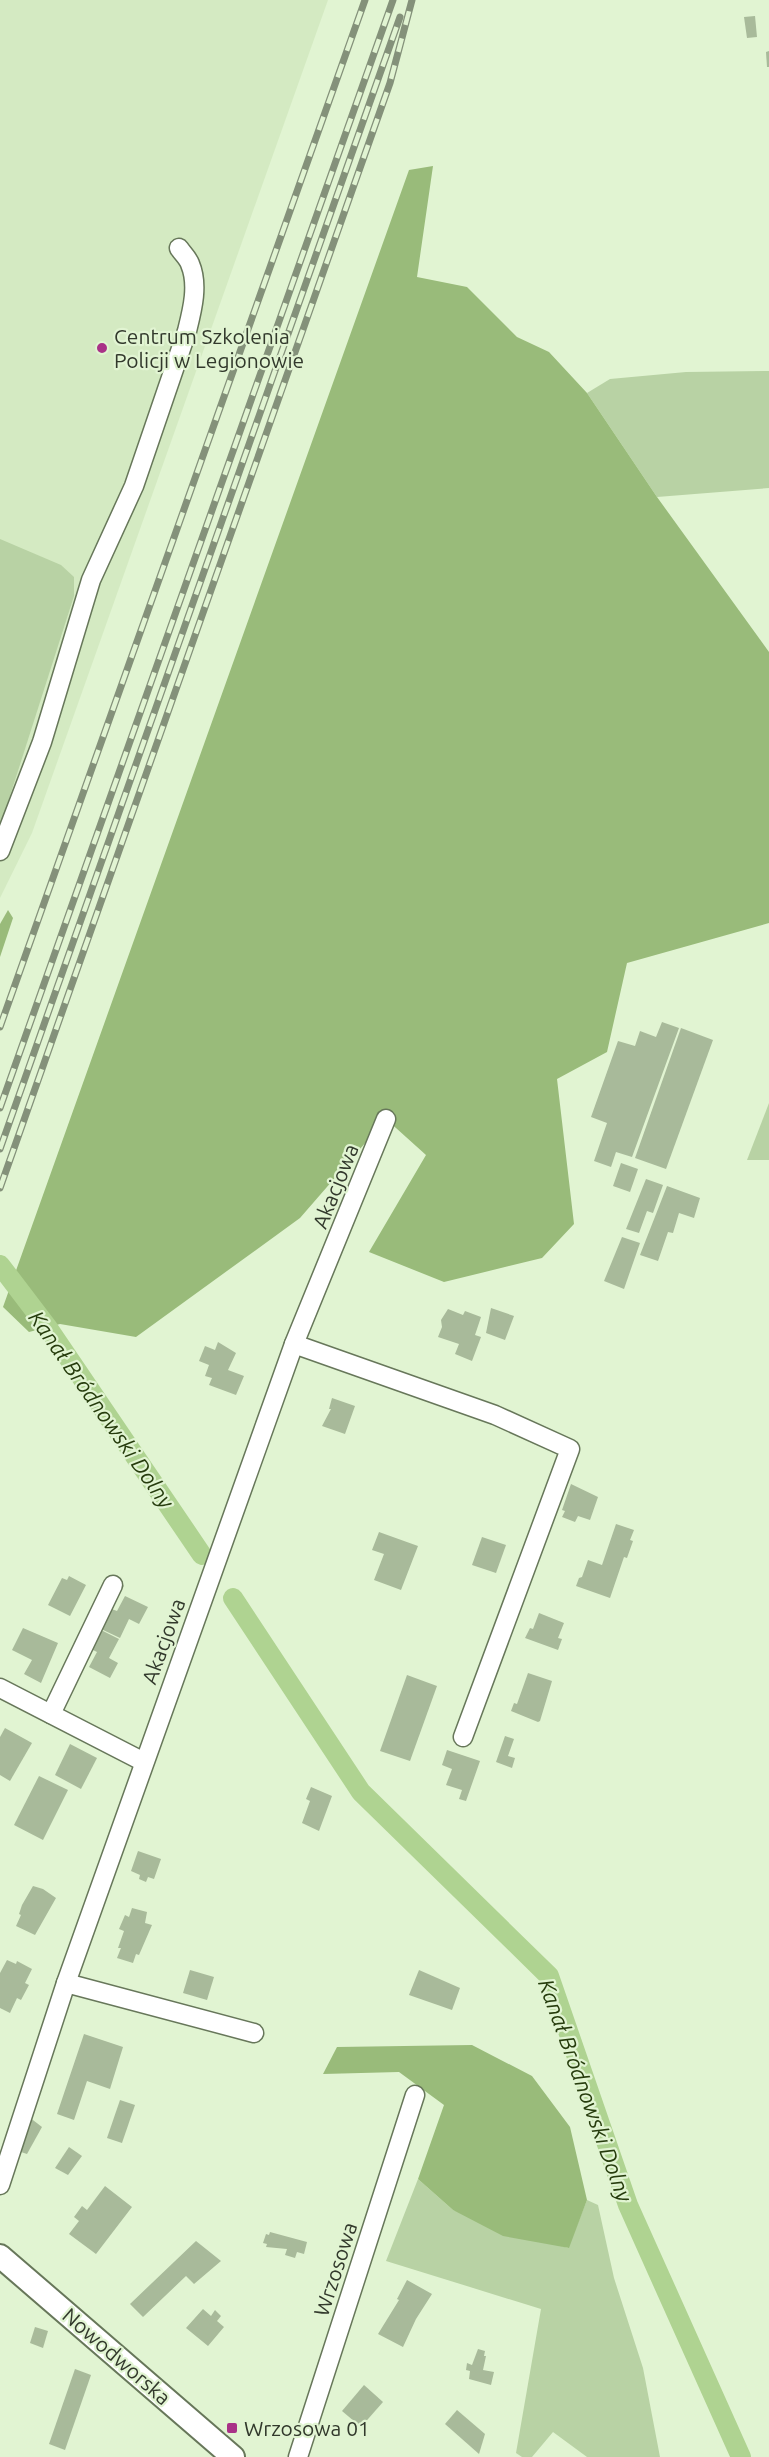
<svg xmlns="http://www.w3.org/2000/svg" width="769" height="2457" font-family="Ubuntu,sans-serif">
<style>
.built{fill:#d4eac2}
.green{fill:#b8d2a4}
.forest{fill:#99bb7a}
.lines{fill:none;stroke-linecap:round;stroke-linejoin:round}
.canal{stroke:#afd391;stroke-width:20}
.building{fill:#a8ba9a}
.minor-casing{stroke:#67775a;stroke-width:21}
.major-casing{stroke:#67775a;stroke-width:26}
.minor{stroke:#fff;stroke-width:18}
.major{stroke:#fff;stroke-width:22}
.rail-casing{stroke:#84917a;stroke-width:7}
.rail{stroke:#e1f4d2;stroke-width:4.5;stroke-dasharray:14;stroke-linecap:butt}
.poi-dot{fill:#a93187;stroke:#e1f4d2;stroke-width:2}
.labels{text-anchor:middle;dominant-baseline:central;stroke-width:4.5;stroke-linejoin:round;paint-order:stroke}
.poi-label{font-size:21px;fill:#32392c;stroke:#e1f4d2;text-anchor:start}
.street-label{font-size:21px;fill:#32392c;stroke:#e1f4d2}
.water-label{font-size:22px;font-style:italic;fill:#263c0d;stroke:#e1f4d2}
</style>
<rect width="100%" height="100%" fill="#e1f4d2"/>
<polygon class="built" points="0,0 328,0 32,833 0,898"/>
<g class="green">
<polygon points="769,371 769,488 657,497 587,393 610,379 686,372"/>
<polygon points="0,539 61,565 74,577 74,596 0,827"/>
<polygon points="769,1103 769,1160 747,1160"/>
<polygon points="418,2179 453,2210 568,2248 587,2200 598,2205 614,2278 643,2368 660,2457 587,2457 553,2432 532,2457 522,2457 516,2453 541,2309 386,2261"/>
</g>
<g class="forest">
<polygon points="433,166 417,277 467,287 517,337 549,352 587,393 657,497 769,652 769,923 627,963 607,1052 557,1079 574,1224 542,1258 444,1282 369,1252 426,1155 386,1119 300,1218 136,1337 60,1324 29,1332 3,1307 409,170"/>
<polygon points="8,910 13,918 0,957 0,924"/>
<polygon points="472,2045 532,2076 570,2127 587,2200 569,2248 503,2236 453,2210 418,2179 444,2105 399,2072 323,2074 337,2047"/>
</g>
<g class="lines">
<g class="canal">
<polyline points="0,1265 48,1328 202,1555"/>
<polyline points="233,1598 361,1792 549,1976 628,2205 741,2457"/>
</g>
</g>
<g class="building">
<polygon points="755,16 757,37 747,38 744,17"/>
<polygon points="769,51 769,67 767,67 766,52"/>
<polygon points="662,1022 679,1028 632,1157 616,1152 611,1167 594,1161 607,1123 591,1117 618,1041 635,1046 640,1031 656,1037"/>
<polygon points="681,1028 713,1040 666,1169 635,1158"/>
<polygon points="621,1163 638,1169 630,1192 613,1186"/>
<polygon points="646,1179 663,1185 653,1213 647,1211 639,1233 626,1229"/>
<polygon points="667,1186 700,1198 694,1218 679,1213 673,1233 668,1232 658,1261 640,1255"/>
<polygon points="622,1237 640,1243 624,1289 604,1281"/>
<polygon points="491,1308 514,1316 505,1340 486,1333"/>
<polygon points="448,1309 463,1315 465,1311 481,1317 475,1335 481,1337 472,1361 455,1354 459,1344 438,1337 442,1327 441,1320"/>
<polygon points="218,1342 236,1353 228,1370 244,1376 236,1395 209,1385 212,1378 205,1376 209,1365 199,1361 205,1346 215,1350"/>
<polygon points="332,1398 355,1406 345,1434 322,1426 331,1409 329,1409"/>
<polygon points="571,1484 598,1497 590,1520 578,1516 575,1522 562,1517 565,1511 562,1510"/>
<polygon points="616,1524 634,1530 630,1540 633,1541 627,1558 624,1557 610,1598 576,1586 579,1578 582,1577 588,1560 602,1565"/>
<polygon points="379,1532 418,1546 401,1590 374,1580 384,1554 372,1550"/>
<polygon points="482,1537 506,1545 496,1573 472,1565"/>
<polygon points="69,1576 86,1585 70,1616 48,1605 62,1578 67,1580"/>
<polygon points="125,1596 148,1607 139,1624 129,1619 120,1638 99,1628 109,1608 117,1611"/>
<polygon points="539,1613 564,1623 558,1638 562,1639 558,1650 525,1638 530,1628 533,1629"/>
<polygon points="23,1628 58,1643 41,1683 24,1674 32,1660 12,1650"/>
<polygon points="99,1629 119,1639 109,1658 118,1663 110,1678 89,1667 97,1652 89,1648"/>
<polygon points="528,1673 552,1681 540,1721 538,1722 511,1711 514,1703 517,1704"/>
<polygon points="407,1675 437,1686 410,1761 380,1751"/>
<polygon points="5,1728 32,1743 10,1781 0,1775 0,1737"/>
<polygon points="505,1736 514,1739 508,1756 515,1758 512,1768 496,1762"/>
<polygon points="70,1744 97,1758 81,1789 55,1775"/>
<polygon points="447,1750 480,1761 466,1801 459,1799 462,1790 446,1785 452,1769 442,1765"/>
<polygon points="39,1776 68,1790 43,1840 14,1825"/>
<polygon points="311,1787 332,1796 319,1831 302,1823 310,1801 306,1799"/>
<polygon points="138,1851 161,1859 154,1879 148,1877 146,1882 139,1879 140,1875 131,1871"/>
<polygon points="33,1886 43,1889 56,1898 35,1935 16,1926 21,1915 19,1914 22,1905"/>
<polygon points="132,1908 147,1912 145,1923 152,1925 139,1955 136,1954 133,1963 117,1958 121,1948 118,1948 124,1931 119,1929 125,1915 129,1917"/>
<polygon points="7,1960 16,1964 17,1961 32,1969 25,1983 29,1985 21,2000 17,1998 10,2013 0,2008 0,1973"/>
<polygon points="190,1970 214,1977 207,2000 183,1993"/>
<polygon points="419,1970 460,1988 452,2010 409,1995"/>
<polygon points="84,2034 123,2047 110,2089 87,2081 74,2120 57,2114"/>
<polygon points="120,2100 135,2105 122,2143 107,2138"/>
<polygon points="29,2117 42,2127 27,2154 18,2151"/>
<polygon points="69,2147 82,2156 68,2175 55,2168"/>
<polygon points="105,2186 132,2207 96,2254 69,2234 79,2221 74,2217 82,2206 87,2210"/>
<polygon points="270,2232 307,2242 304,2254 297,2252 295,2258 285,2255 287,2249 266,2247 267,2244 263,2243 266,2234 269,2235"/>
<polygon points="196,2241 221,2261 194,2284 186,2276 143,2317 130,2304"/>
<polygon points="407,2280 432,2294 416,2319 403,2347 378,2334 399,2300 397,2299"/>
<polygon points="203,2309 211,2316 215,2310 221,2316 217,2321 224,2327 208,2346 186,2328"/>
<polygon points="35,2327 48,2331 43,2348 30,2343"/>
<polygon points="478,2349 485,2351 484,2356 486,2356 483,2370 494,2372 491,2385 469,2379 470,2371 466,2370 467,2363 472,2365"/>
<polygon points="75,2369 91,2375 65,2450 49,2444"/>
<polygon points="364,2385 383,2402 361,2427 342,2411"/>
<polygon points="457,2410 485,2434 479,2454 445,2424"/>
</g>
<g class="lines">
<defs>
<g id="minor">
<path d="M0,851L42,742L91,580L134,486L187,331C192,311 199,285 190,264C188,258 182,253 179,248"/>
<polyline points="294,1344 495,1415 570,1449 463,1737"/>
<polyline points="0,1688 144,1762"/>
<polyline points="51,1714 113,1585"/>
<polyline points="66,1983 254,2033"/>
<polyline points="0,2185 66,1983 294,1344 386,1119"/>
<polyline points="298,2457 415,2095"/>
</g>
<polyline id="major" points="0,2256 233,2457"/>
</defs>
<use href="#minor" class="minor-casing"/>
<use href="#major" class="major-casing"/>
<use href="#minor" class="minor"/>
<use href="#major" class="major"/>
<defs>
<g id="rail">
<polyline points="0,1027 365,0"/>
<polyline points="0,1108 393,0"/>
<polyline points="0,1149 400,17"/>
<polyline points="0,1188 390,83 412,0"/>
</g>
</defs>
<use href="#rail" class="rail-casing"/>
<use href="#rail" class="rail"/>
</g>
<g class="poi-dot">
<circle cx="102" cy="348" r="6"/>
<rect x="226" y="2422" width="12" height="12" rx="3"/>
</g>
<g class="labels">
<g class="poi-label">
<text x="114" y="336">Centrum Szkolenia<tspan x="114" dy="24">Policji w Legionowie</tspan></text>
<text x="244" y="2428">Wrzosowa 01</text>
</g>
<g class="street-label">
<text transform="translate(335 1186) rotate(-68)">Akacjowa</text>
<text transform="translate(163 1641) rotate(-70)">Akacjowa</text>
<text transform="translate(335 2269) rotate(-72)">Wrzosowa</text>
<text transform="translate(117 2356) rotate(41)">Nowodworska</text>
</g>
<g class="water-label">
<text transform="translate(102 1409) rotate(55)">Kanał Bródnowski Dolny</text>
<text transform="translate(586 2090) rotate(70)">Kanał Bródnowski Dolny</text>
</g>
</g>
</svg>
